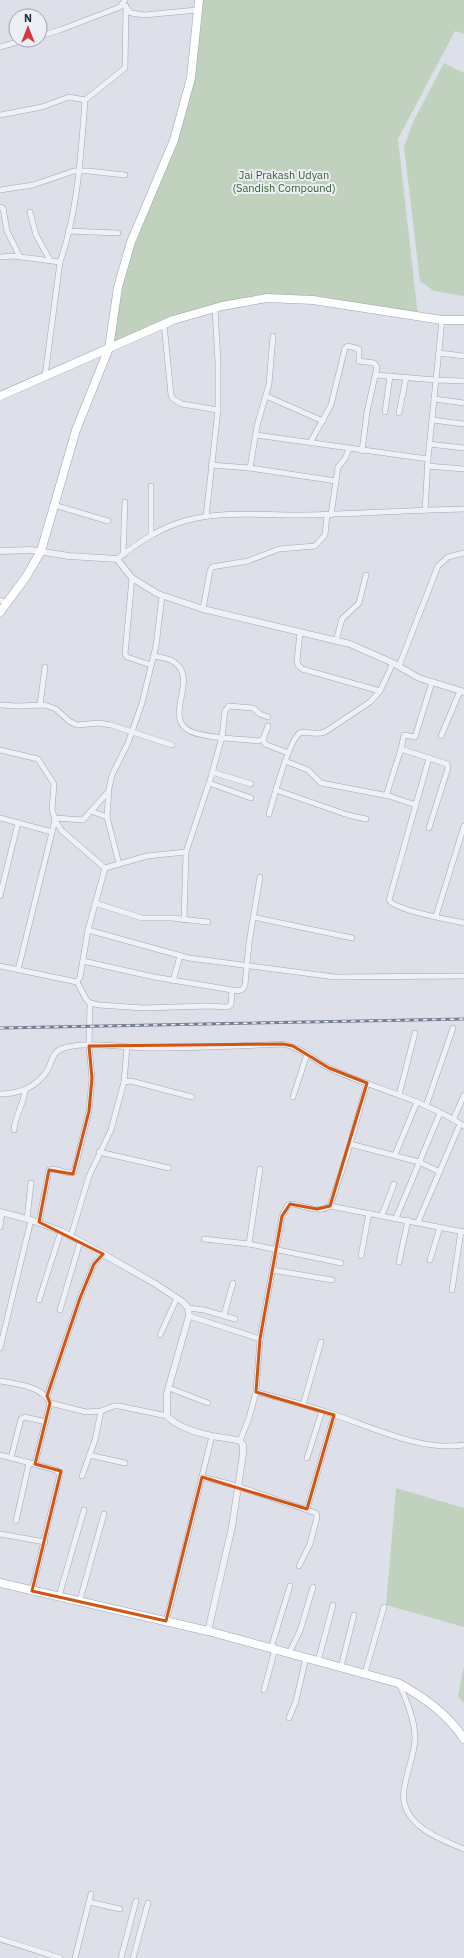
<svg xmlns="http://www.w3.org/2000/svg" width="464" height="1958" font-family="'IBM Plex Sans',sans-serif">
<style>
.green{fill:#c0d2bd}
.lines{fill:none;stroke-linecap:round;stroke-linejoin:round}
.minor-casing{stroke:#a2a6b2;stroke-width:6}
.tertiary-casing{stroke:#a2a6b2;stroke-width:7}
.primary-casing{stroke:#9ba3b4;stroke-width:9}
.minor{stroke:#f0f1f6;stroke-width:5}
.tertiary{stroke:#f0f1f6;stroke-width:6}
.primary{stroke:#fff;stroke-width:8}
.rail-casing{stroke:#757d92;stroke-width:3}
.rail{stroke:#eceff5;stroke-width:1.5;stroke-dasharray:4.5;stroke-linecap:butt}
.marked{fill:none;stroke:#d45411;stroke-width:3;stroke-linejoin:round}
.labels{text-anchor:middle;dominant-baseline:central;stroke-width:4;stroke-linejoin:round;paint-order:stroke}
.park-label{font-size:11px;fill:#355c32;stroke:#eceff5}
</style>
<rect width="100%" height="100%" fill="#dde0e8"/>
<g class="green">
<polygon points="200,0 464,0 464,34 455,31 398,139 418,316 313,300 222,303 109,348 118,287 174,140 191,78"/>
<polygon points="444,63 464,73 464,296 434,291 420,281 404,147 413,122"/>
<polygon points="396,1488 464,1508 464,1627 386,1605"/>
<polygon points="464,1666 464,1703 458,1696"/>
</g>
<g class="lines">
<defs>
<g id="minor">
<polyline points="125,6 131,13 144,15 197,10"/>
<polyline points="40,36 60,30 120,7 125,0"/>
<polyline points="0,47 24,40"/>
<polyline points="0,115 42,107 69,97 85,100"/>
<polyline points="0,190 33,185 74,171 88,171 125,175"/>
<polyline points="0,207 3,208 7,231 20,257"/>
<polyline points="30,212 36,235 50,260"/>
<polyline points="68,231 118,233"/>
<polyline points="0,257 13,256 60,262"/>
<polyline points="164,324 171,395 173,399 182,404 218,410"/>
<polyline points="439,353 464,356"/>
<polyline points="376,375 436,380 464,381"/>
<path d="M45,376L60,262C78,211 81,153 85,100L125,68L126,6"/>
<polyline points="266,396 323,421"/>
<polyline points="434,399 464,403"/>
<polyline points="385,412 390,376"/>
<polyline points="399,413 406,378"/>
<polyline points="432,420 464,424"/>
<polyline points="256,435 428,459"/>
<polyline points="310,443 331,405 345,348 348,346 359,349 359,361 374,363 377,367 367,412 362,451"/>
<polyline points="429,444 464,448"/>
<polyline points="211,465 250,468 336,481"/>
<polyline points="427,466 464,469"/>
<polyline points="250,468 257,426 269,384 273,336"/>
<polyline points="54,505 108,521"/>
<polyline points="425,510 428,459 442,320"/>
<polyline points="331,515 338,467 345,459 349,449"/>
<polyline points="206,517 218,410 218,363 215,308"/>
<polyline points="151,535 151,486"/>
<polyline points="123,555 125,502"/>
<path d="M117,559C139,542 161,527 188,520C225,510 266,516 303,515C357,514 410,510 464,509"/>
<polyline points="132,578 125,654 127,657 151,665"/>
<polyline points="0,600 8,603"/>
<polyline points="203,609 210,571 212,567 248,561 279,549 315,546 325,535 327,515"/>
<polyline points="300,633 297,661 298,665 302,669 380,691"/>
<polyline points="336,641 342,619 359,603 366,575"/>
<path d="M153,656C160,657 169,658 174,662C199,679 164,715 188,730C200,738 242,739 258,741L263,739"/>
<polyline points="399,666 438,566 448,557 464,553"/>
<polyline points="0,705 17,706 45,705 56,709 69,721 77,725 99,723 111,725 172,745"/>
<polyline points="40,705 45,667"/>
<polyline points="268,726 263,739 265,744 288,753"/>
<polyline points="441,736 460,691"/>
<polyline points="401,749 404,735 415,737 432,682"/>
<polyline points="0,750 38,759 54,784 52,809 55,820 62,831 105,868 88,930 80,977 77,982 0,966"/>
<path d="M429,758L389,900C394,910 451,920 464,923"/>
<polyline points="285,761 308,770 321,783 389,796 416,805"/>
<polyline points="212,772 251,784"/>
<polyline points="209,783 251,798"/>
<polyline points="276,790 348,815 366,819"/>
<polyline points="386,796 401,749 447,764 448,768 429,828"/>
<polyline points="91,811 107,817 119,864"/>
<path d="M269,814C273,800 289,739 300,733C306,730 316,736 325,732L370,702L380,691L393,663"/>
<polyline points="107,817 109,788 112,775 128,743 142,703 156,646 162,596"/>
<polyline points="0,818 52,832"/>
<polyline points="55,818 83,820 108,792"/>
<polyline points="105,868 147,856 186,852"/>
<polyline points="0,896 18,823"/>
<polyline points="95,903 142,918 172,918 208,922"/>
<polyline points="436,916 464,826"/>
<polyline points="253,917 352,938"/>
<polyline points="184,920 186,852 211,777 222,737 225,711 229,706 253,708 260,714 268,717"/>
<polyline points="88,930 189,958 335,977 464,976"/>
<polyline points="83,961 154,977 238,991 243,989 245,985 249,943 260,877"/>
<polyline points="18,970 55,820"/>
<polyline points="173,981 180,956"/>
<polyline points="77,982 86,999 90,1003 99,1005 143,1008 208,1006 227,1007 231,1005 232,991"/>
<polyline points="124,1082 127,1047"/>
<path d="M0,1094C19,1094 36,1087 47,1071C52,1062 52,1051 64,1048C86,1041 120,1047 143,1048C190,1048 237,1046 283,1044C301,1047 313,1060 329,1068C374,1089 423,1099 464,1126"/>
<polyline points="399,1095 415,1033"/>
<polyline points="293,1097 307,1054"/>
<polyline points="426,1106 453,1028"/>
<polyline points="453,1120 464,1095"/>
<path d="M14,1130C15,1115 24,1104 25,1090"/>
<polyline points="350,1144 419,1162 440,1172"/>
<polyline points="99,1152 169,1168"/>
<polyline points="395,1155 417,1102"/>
<polyline points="330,1206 464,1232"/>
<polyline points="382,1215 394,1184"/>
<polyline points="396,1218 440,1113"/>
<polyline points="27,1219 31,1183"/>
<path d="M39,1222L49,1170C57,1166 66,1176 74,1172L89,1111L92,1078L89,1046L90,1003"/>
<polyline points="418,1222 460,1124"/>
<polyline points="0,1227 2,1212"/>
<polyline points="71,1236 89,1176 111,1130 124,1082 131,1081 192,1097"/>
<polyline points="204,1239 249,1244 341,1263"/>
<polyline points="249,1244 260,1169"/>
<polyline points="361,1256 369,1213"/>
<polyline points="430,1260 440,1227"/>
<polyline points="399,1262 408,1220"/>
<polyline points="272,1270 332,1280"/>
<polyline points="452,1290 461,1231"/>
<polyline points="39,1300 61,1231"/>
<polyline points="188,1308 204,1310 235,1319"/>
<polyline points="60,1310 80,1242"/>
<polyline points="224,1315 233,1283"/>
<polyline points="189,1316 260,1339"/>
<polyline points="160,1335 177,1298"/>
<polyline points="0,1348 31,1220"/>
<path d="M0,1381C17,1384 42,1386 50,1403L86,1412L101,1411L114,1406H119L167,1416"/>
<polyline points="169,1388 208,1403"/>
<path d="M256,1392C279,1398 303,1404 326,1412C368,1425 419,1452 464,1445"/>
<polyline points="47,1396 80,1298 94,1264 103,1254"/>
<polyline points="303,1405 321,1342"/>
<path d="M240,1441L249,1418L256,1392L260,1339L282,1216L288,1205L292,1204C303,1205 319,1214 330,1206L347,1155L367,1083"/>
<polyline points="0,1455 56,1470 60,1474 32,1591"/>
<polyline points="89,1455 125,1463"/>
<polyline points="11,1458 21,1419 25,1417 46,1422"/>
<polyline points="307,1458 322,1411"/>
<polyline points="35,1464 50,1403"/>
<polyline points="82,1476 95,1440 101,1411"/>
<polyline points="202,1477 237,1486 316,1513 317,1517 310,1544 299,1566"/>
<polyline points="307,1509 334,1415"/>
<polyline points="16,1521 29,1463"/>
<polyline points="0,1534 45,1542"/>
<polyline points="59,1596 84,1510"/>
<polyline points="80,1600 104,1514"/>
<path d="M166,1621C183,1560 196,1498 212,1436"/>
<polyline points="271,1648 290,1586"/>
<polyline points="289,1653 300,1631 313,1587"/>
<polyline points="318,1661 333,1605"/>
<polyline points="341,1667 354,1615"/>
<polyline points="365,1673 384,1607"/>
<path d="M399,1684C407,1701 415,1720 415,1739C414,1757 406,1773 404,1790C399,1824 439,1839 464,1849"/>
<polyline points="264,1690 275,1649"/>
<polyline points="289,1718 296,1701 306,1657"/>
<polyline points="89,1902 120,1909"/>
<polyline points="0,1939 60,1958"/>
<polyline points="75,1958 91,1894"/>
<polyline points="121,1958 136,1901"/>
<polyline points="133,1958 148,1903"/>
</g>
<g id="tertiary">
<polyline points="0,551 31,550 69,556 117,559 132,578 158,594 203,609 350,644 393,663 419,678 464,692"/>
<path d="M0,1212L31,1220L61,1231L103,1254L154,1283L183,1302L188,1308L189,1316L167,1393V1416C177,1427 198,1433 212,1436C222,1438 231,1438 240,1441L243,1445V1454L232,1527L208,1631"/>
</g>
<g id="primary">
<polyline points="0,396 173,320 222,306 267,298 313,300 442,320 464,320"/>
<polyline points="0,612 26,577 41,551 76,430 109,348 118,287 131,242 174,140 191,78 199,0"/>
<path d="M0,1583L208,1631L398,1683C424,1697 448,1714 464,1739"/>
</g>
</defs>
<use href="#minor" class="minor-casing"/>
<use href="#tertiary" class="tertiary-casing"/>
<use href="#primary" class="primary-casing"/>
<use href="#minor" class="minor"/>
<use href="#tertiary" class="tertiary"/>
<use href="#primary" class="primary"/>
<defs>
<polyline id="rail" points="0,1028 464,1019"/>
</defs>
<use href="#rail" class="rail-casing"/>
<use href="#rail" class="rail"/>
</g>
<path class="marked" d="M283,1044L293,1046L329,1068L367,1083L330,1206L317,1209L290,1204L282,1216L260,1339L256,1392L334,1415L307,1509L202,1477L166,1621L32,1591L61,1471L35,1464L50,1403L47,1396L80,1298L94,1264L103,1254L39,1222L49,1170L73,1174L89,1111L92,1078L89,1046Z"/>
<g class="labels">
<g class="park-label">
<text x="284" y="175">Jai Prakash Udyan<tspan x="284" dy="13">(Sandish Compound)</tspan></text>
</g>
</g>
<g transform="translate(28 28)"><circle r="19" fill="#eceff5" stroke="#9ca1ac"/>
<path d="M0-3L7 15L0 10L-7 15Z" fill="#d6383f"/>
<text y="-6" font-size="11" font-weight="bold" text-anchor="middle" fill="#252c3f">N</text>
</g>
</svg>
